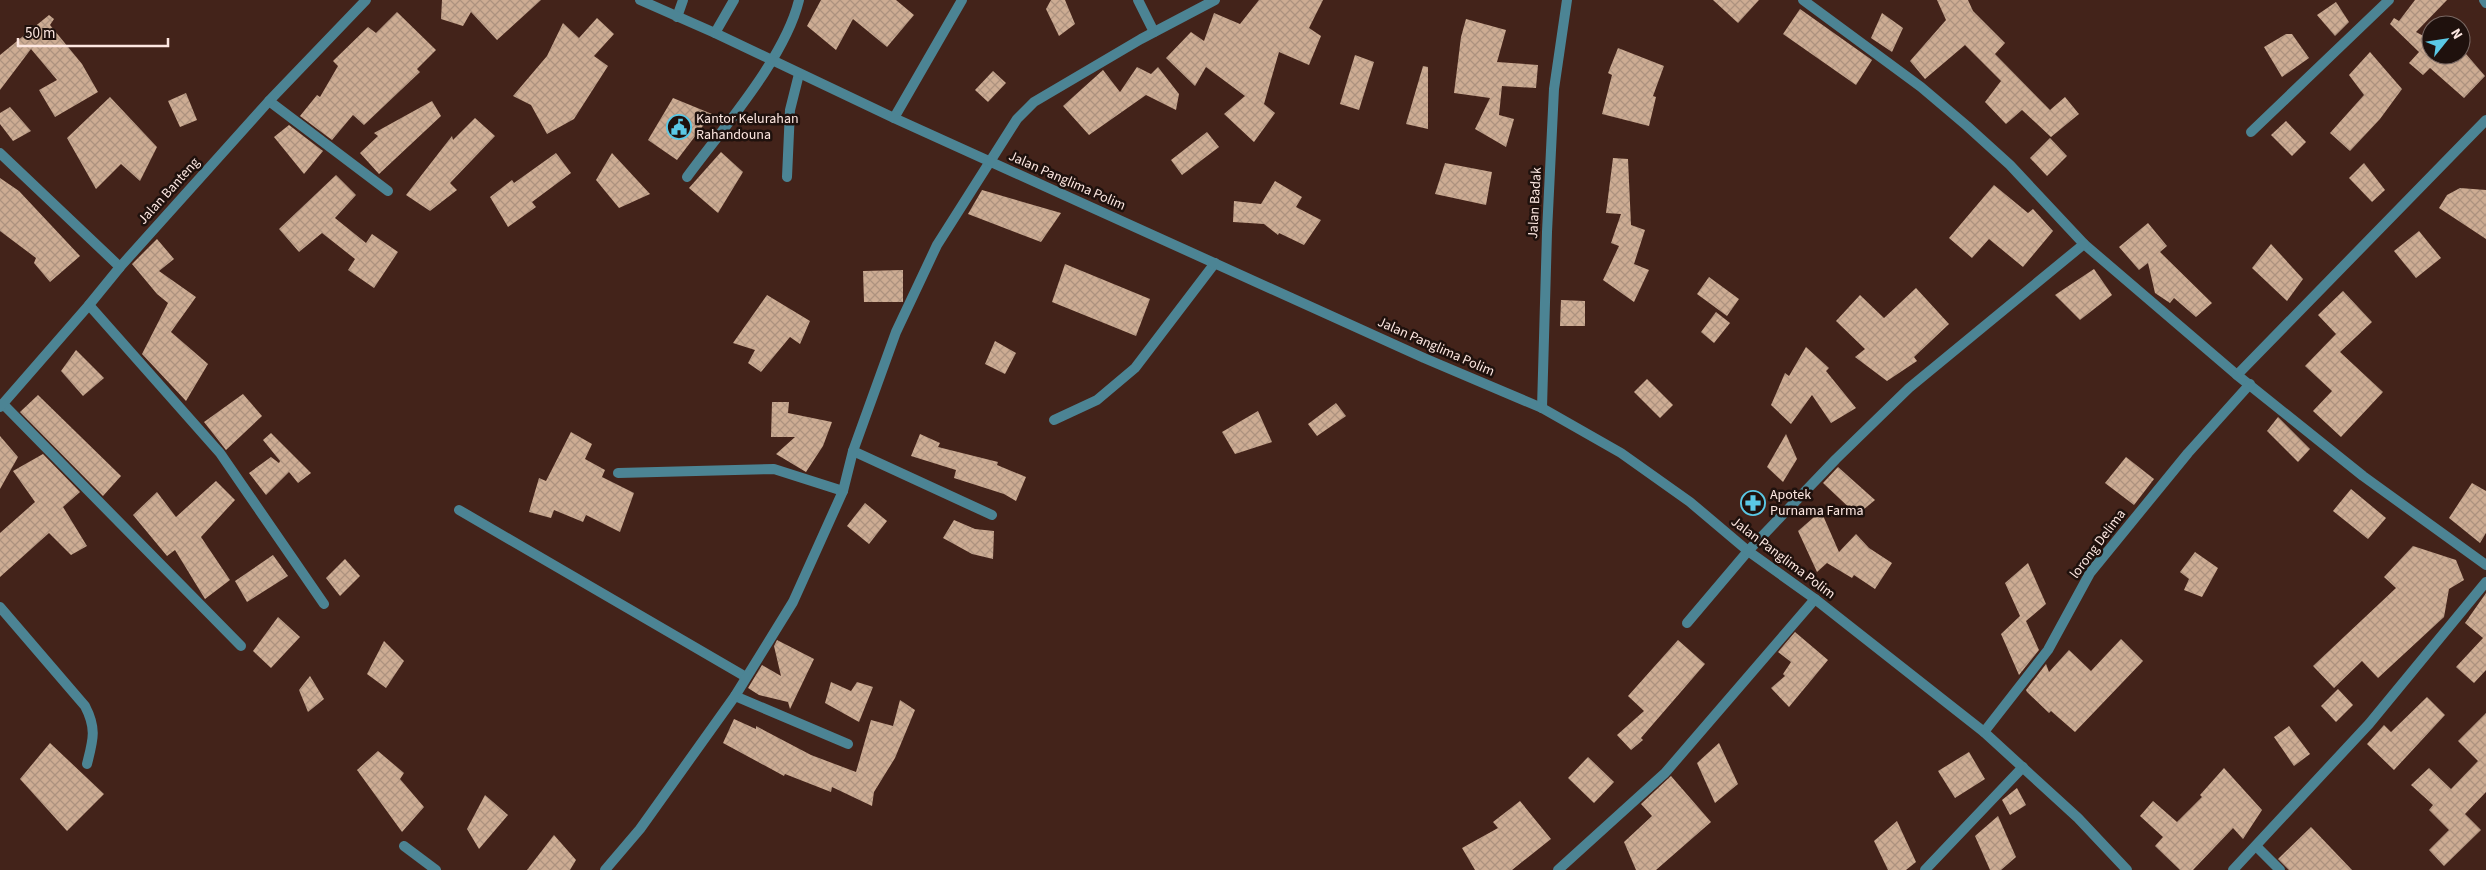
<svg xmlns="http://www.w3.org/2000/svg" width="2486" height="870" font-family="'Source Sans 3',sans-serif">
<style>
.building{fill:url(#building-cross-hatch)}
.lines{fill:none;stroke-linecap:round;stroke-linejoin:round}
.service{stroke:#4c8494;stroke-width:10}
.minor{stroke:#4c8494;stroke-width:10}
.tertiary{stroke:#4c8494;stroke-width:10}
.labels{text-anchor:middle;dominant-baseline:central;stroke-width:5;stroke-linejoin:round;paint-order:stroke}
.poi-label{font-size:14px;fill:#fde7e1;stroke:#1f110d;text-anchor:start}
.street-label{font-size:14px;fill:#fde7e1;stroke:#1f110d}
</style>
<defs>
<pattern id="building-cross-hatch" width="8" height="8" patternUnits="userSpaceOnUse" patternTransform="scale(1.25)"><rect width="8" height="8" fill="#cdac93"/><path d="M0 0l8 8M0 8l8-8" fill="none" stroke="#ad927f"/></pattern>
</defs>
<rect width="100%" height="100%" fill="#43231a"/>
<g class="building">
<polygon points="442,0 541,0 497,40 471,12 463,26 441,19"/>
<polygon points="821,0 896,0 914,15 887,47 853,19 836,50 807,26"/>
<polygon points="1051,0 1065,0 1075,24 1059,36 1046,9"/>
<polygon points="1259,0 1323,0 1309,28 1321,36 1309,65 1279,52 1264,104 1275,113 1254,142 1224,114 1245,96 1206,67 1195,86 1166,58 1191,32 1204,41 1214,13 1240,24"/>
<polygon points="1713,0 1759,0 1738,23"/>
<polygon points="1937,0 1968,0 1973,11 2005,43 1995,54 2050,110 2065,97 2079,114 2051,137 2022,110 2006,124 1985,102 2001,81 1965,45 1925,79 1910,61 1946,20"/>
<polygon points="2415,0 2447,0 2416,32 2431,40 2431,55 2466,54 2485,76 2464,98 2430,68 2423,75 2409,63 2419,52 2390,24 2394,18 2399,21"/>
<polygon points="2336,2 2349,22 2335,36 2317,15"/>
<polygon points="1800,9 1872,60 1856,85 1783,34"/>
<polygon points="397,12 436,50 417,69 420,72 364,125 353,115 332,140 300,116 317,95 320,97 338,66 333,61 368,27 376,33"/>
<polygon points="1882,13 1903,28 1892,52 1871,38"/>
<polygon points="49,15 54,19 50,25 82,64 98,92 55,117 39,90 57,80 31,49 0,90 0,55"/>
<polygon points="597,18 614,34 594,56 608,66 574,119 547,134 531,105 513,96 547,56 563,23 579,38"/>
<polygon points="1466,19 1506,30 1497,62 1538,65 1536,88 1502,86 1499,115 1514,119 1506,147 1475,129 1490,98 1454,93 1461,37"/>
<polygon points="2286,34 2292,34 2309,58 2282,77 2264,47"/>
<polygon points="1618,48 1664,66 1653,96 1656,97 1649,126 1602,114 1612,75 1608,73"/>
<polygon points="2370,52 2402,89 2380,119 2350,151 2330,133 2364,95 2349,75"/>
<polygon points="1355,55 1374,62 1359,110 1340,104"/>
<polygon points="1423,66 1428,67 1428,129 1406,124"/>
<polygon points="1137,67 1151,74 1158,67 1179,94 1176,110 1146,95 1089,135 1063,106 1103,70 1120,92"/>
<polygon points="993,71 1006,83 988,102 975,90"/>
<polygon points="186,93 197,120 180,127 168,101"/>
<polygon points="110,97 157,147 140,181 121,164 96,189 67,138"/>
<polygon points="673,98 712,114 677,160 648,140"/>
<polygon points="432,101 441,116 379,174 360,153 378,136 374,133"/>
<polygon points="10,107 31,131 13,141 0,124 0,113"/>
<polygon points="475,118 495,136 450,183 457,190 430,211 406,195 452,136 453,140"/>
<polygon points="2286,121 2306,142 2292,156 2271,135"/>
<polygon points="289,125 323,151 304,174 274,137"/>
<polygon points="1207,132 1219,147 1182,175 1171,160"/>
<polygon points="2050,138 2067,156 2047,176 2030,158"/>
<polygon points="721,152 743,172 718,213 689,188"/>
<polygon points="556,153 571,173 532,202 536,207 508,227 490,197 512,180 514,183"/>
<polygon points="612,153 650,194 619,208 596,180"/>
<polygon points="1613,158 1628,159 1631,225 1645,230 1634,264 1649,270 1634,302 1603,280 1619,246 1611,243 1621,214 1606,213"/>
<polygon points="1445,163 1492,172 1486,205 1435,194"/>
<polygon points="2364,163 2385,190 2372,202 2349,178"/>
<polygon points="336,175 356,195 335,218 366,243 372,234 398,252 374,288 348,270 355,259 322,233 299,252 279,229"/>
<polygon points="0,178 19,191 80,256 50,282 34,263 36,258 0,231"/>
<polygon points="1275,181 1302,197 1296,207 1321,220 1304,245 1279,233 1278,235 1264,224 1233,222 1234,201 1261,204"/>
<polygon points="1994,185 2028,213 2033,209 2053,231 2023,267 1989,239 1972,258 1949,238"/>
<polygon points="2460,188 2486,190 2486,239 2439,208 2447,195"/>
<polygon points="982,190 1061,213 1041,242 968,214"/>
<polygon points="2148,223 2167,246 2160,252 2212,303 2196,317 2174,298 2170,303 2155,293 2148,263 2139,270 2119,247"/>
<polygon points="2419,231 2441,258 2416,278 2394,251"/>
<polygon points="157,239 174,259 159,271 196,297 171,332 208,364 186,401 142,354 168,303 157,294 132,264"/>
<polygon points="2271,244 2303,279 2287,301 2252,268"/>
<polygon points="1065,264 1150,299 1136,336 1052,302"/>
<polygon points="2094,269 2112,295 2080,320 2055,295"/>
<polygon points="903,270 903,302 864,302 863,271"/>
<polygon points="1709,277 1739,299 1727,316 1697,294"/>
<polygon points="1916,288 1949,324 1914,357 1917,361 1887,381 1855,357 1865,349 1836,321 1860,295 1884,318"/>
<polygon points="2343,291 2372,322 2340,352 2383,392 2341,437 2313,411 2332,391 2305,366 2336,334 2318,315"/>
<polygon points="767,295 810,321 800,344 790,337 761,372 748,363 755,350 733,343"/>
<polygon points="1561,300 1585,301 1585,326 1560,326"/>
<polygon points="1716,312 1730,323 1714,343 1701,332"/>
<polygon points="995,341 1016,353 1005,374 985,364"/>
<polygon points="1806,347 1829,368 1826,371 1856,408 1831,423 1812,395 1791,424 1771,405 1785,373 1789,376"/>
<polygon points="76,350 104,378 83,396 61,371"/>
<polygon points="1647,379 1673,405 1660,418 1634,392"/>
<polygon points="243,394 262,416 226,450 204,422"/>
<polygon points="38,395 121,476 103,496 20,412"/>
<polygon points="772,402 789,402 788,413 832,422 823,446 806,472 776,454 795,437 771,437"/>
<polygon points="1336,403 1346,416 1317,436 1308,424"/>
<polygon points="1258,411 1272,442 1235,454 1222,432"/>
<polygon points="2278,417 2310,449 2298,462 2267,431"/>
<polygon points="571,432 592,444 585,459 605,470 602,477 634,493 620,532 586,515 583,522 554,510 551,518 529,512 539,478 546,481"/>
<polygon points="271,433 311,473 298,483 289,472 266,495 249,473 271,457 279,463 280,461 263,440"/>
<polygon points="920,434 940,443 938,447 998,462 997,465 1026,477 1016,501 1004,494 954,478 956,470 911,456"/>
<polygon points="1786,434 1797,459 1783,482 1767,467"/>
<polygon points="0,436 18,457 0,489"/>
<polygon points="43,454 80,492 63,507 87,546 71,555 49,533 0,577 0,533 35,502 13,471"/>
<polygon points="2126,457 2154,479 2134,505 2105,483"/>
<polygon points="1838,467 1875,500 1857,515 1823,483"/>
<polygon points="216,481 235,500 201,537 230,580 205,599 175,550 167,556 133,515 157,492 176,517"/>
<polygon points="2472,483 2486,491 2486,533 2480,543 2449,518"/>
<polygon points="2351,489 2386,518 2368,539 2333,511"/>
<polygon points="865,503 887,521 869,544 847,526"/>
<polygon points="1821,511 1839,552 1856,534 1869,548 1892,563 1875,589 1854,575 1852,578 1827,563 1817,572 1798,531"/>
<polygon points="954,520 975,529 994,531 993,559 972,554 943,538"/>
<polygon points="2413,546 2456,560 2464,580 2449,589 2444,617 2378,678 2362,661 2334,688 2313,666 2396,588 2384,577"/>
<polygon points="2195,552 2218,568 2202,597 2184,590 2189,579 2180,572"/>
<polygon points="273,555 288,576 247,602 235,581"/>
<polygon points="345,559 360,576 340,596 326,578"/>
<polygon points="2028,563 2046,604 2026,621 2039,650 2019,675 2001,634 2020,616 2005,583"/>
<polygon points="2486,593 2486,670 2474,683 2456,667 2483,638 2465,623"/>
<polygon points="278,617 300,637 271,668 253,651"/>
<polygon points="1795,632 1828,660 1789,707 1771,688 1785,676 1783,674 1791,662 1778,652"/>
<polygon points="2121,639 2143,661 2075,732 2051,711 2049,713 2027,692 2026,690 2046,664 2049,672 2069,650 2091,671"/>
<polygon points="777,640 814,659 790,709 788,702 759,695 748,688 762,665 781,676 774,646"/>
<polygon points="1678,640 1705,664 1641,738 1643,740 1631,750 1617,735 1644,711 1628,696"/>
<polygon points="384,641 404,661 386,688 367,674"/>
<polygon points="310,676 324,699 308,712 299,690"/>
<polygon points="831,682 851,691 857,682 873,687 859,722 825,703"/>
<polygon points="2338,689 2353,705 2336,722 2321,706"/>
<polygon points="2427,697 2445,715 2394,770 2367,744 2384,725 2391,732"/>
<polygon points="900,700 915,710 895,758 874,792 872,806 832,787 831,792 785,774 784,776 723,743 734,719 756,729 756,726 811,755 856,772 871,720 893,726"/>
<polygon points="2486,713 2486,792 2465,814 2481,830 2444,866 2429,850 2449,830 2429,810 2433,805 2411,785 2429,768 2451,789 2478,761 2458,741"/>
<polygon points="2289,726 2310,754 2294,766 2274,737"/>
<polygon points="50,743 104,794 67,831 20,779"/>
<polygon points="1719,743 1738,784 1715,803 1697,763"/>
<polygon points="378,751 404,773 400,779 424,807 402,832 357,770"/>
<polygon points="1969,752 1985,779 1955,798 1938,771"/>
<polygon points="1588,757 1614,782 1594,803 1568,778"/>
<polygon points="2224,768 2262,810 2243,839 2233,828 2193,870 2180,870 2155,846 2163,837 2140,816 2153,801 2177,822 2202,797 2200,795"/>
<polygon points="1671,776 1711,822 1656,870 1636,870 1624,842 1652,816 1641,804"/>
<polygon points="2017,788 2026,805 2010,815 2002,800"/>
<polygon points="485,795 508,815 479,849 467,829"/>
<polygon points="1520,801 1551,839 1512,870 1475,870 1462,848 1498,828 1493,822"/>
<polygon points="1998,816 2016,857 2001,870 1990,870 1975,836"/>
<polygon points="1897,821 1916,862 1906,870 1888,870 1874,841"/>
<polygon points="2311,827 2352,870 2289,870 2278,859"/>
<polygon points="554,835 576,860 570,870 527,870"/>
</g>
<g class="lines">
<polyline class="service" points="1687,623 1748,551"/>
<g class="minor">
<polyline points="1138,0 1154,32"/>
<polyline points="1803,0 1921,87 1967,126 2010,165 2084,244 2237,375 2363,476 2486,565"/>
<polyline points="2484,0 2486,3"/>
<polyline points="677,17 683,0"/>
<polyline points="715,33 734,0"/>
<polyline points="269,101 388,191"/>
<polyline points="894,118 962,0"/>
<polyline points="2251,132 2389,0"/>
<polyline points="0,153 120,267"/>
<path d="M687,177C723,128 785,58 799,0"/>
<polyline points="787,177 790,110 799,74"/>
<polyline points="89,305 220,453 324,604"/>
<polyline points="2237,375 2486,120"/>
<polyline points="3,404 241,646"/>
<polyline points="0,407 89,305 120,267 269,101 366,0"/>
<polyline points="1542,408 1547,232 1554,89 1567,0"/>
<polyline points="1054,420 1097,400 1135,368 1215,263"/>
<polyline points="853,451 992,515"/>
<polyline points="618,473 774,469 843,491"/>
<polyline points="459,510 746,677"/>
<polyline points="1748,551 1836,459 1909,388 2084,244"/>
<path d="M0,607L85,706C97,729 93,740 87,764"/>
<polyline points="735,696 848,744"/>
<polyline points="1984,732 2048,650 2090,573 2188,453 2250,384"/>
<polyline points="404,846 436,870"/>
<polyline points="2256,846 2280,870"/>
<polyline points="605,870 640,829 735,696 793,602 843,491 853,451 896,332 937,245 1017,119 1034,102 1141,39 1215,0"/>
<polyline points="1558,870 1665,773 1815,599"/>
<polyline points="1925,870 2023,767"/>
<polyline points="2233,870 2369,724 2486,582"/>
</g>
<polyline class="tertiary" points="640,0 715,33 894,118 1424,358 1542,408 1621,453 1690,502 1748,551 1815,599 1984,732 2078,818 2127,870"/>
</g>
<defs>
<symbol id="civic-ring" viewBox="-11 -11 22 22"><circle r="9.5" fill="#1f110d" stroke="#5ac8e5" stroke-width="1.5"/><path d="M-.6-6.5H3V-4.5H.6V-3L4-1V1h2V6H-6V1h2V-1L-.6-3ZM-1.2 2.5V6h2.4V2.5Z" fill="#5ac8e5"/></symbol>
<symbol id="pharmacy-ring" viewBox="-11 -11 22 22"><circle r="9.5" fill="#1f110d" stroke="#5ac8e5" stroke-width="1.5"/><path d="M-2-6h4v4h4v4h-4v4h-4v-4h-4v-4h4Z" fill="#5ac8e5"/></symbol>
</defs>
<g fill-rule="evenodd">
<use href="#civic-ring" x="665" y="113" width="28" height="28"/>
<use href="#pharmacy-ring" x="1739" y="489" width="28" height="28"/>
</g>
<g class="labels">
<g class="poi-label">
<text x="696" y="119">Kantor Kelurahan<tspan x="696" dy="16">Rahandouna</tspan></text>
<text x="1770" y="495">Apotek<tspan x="1770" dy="16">Purnama Farma</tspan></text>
</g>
<g class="street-label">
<text transform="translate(1067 181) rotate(24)">Jalan Panglima Polim</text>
<text transform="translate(169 191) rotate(-48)">Jalan Banteng</text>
<text transform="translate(1535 203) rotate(-87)">Jalan Badak</text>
<text transform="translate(1436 347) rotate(24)">Jalan Panglima Polim</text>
<text transform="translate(2098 544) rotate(-53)">lorong Delima</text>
<text transform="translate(1783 558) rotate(37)">Jalan Panglima Polim</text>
</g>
</g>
<g transform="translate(2446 40) rotate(60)"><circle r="24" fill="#1f110d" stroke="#786762"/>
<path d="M0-4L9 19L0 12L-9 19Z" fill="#5ac8e5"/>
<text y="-8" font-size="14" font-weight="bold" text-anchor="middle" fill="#fde7e1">N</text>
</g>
<path d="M18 38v8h150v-8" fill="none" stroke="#fde7e1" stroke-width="2.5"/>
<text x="25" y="38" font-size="15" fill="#fde7e1" stroke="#1f110d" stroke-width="4" paint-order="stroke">50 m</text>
</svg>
